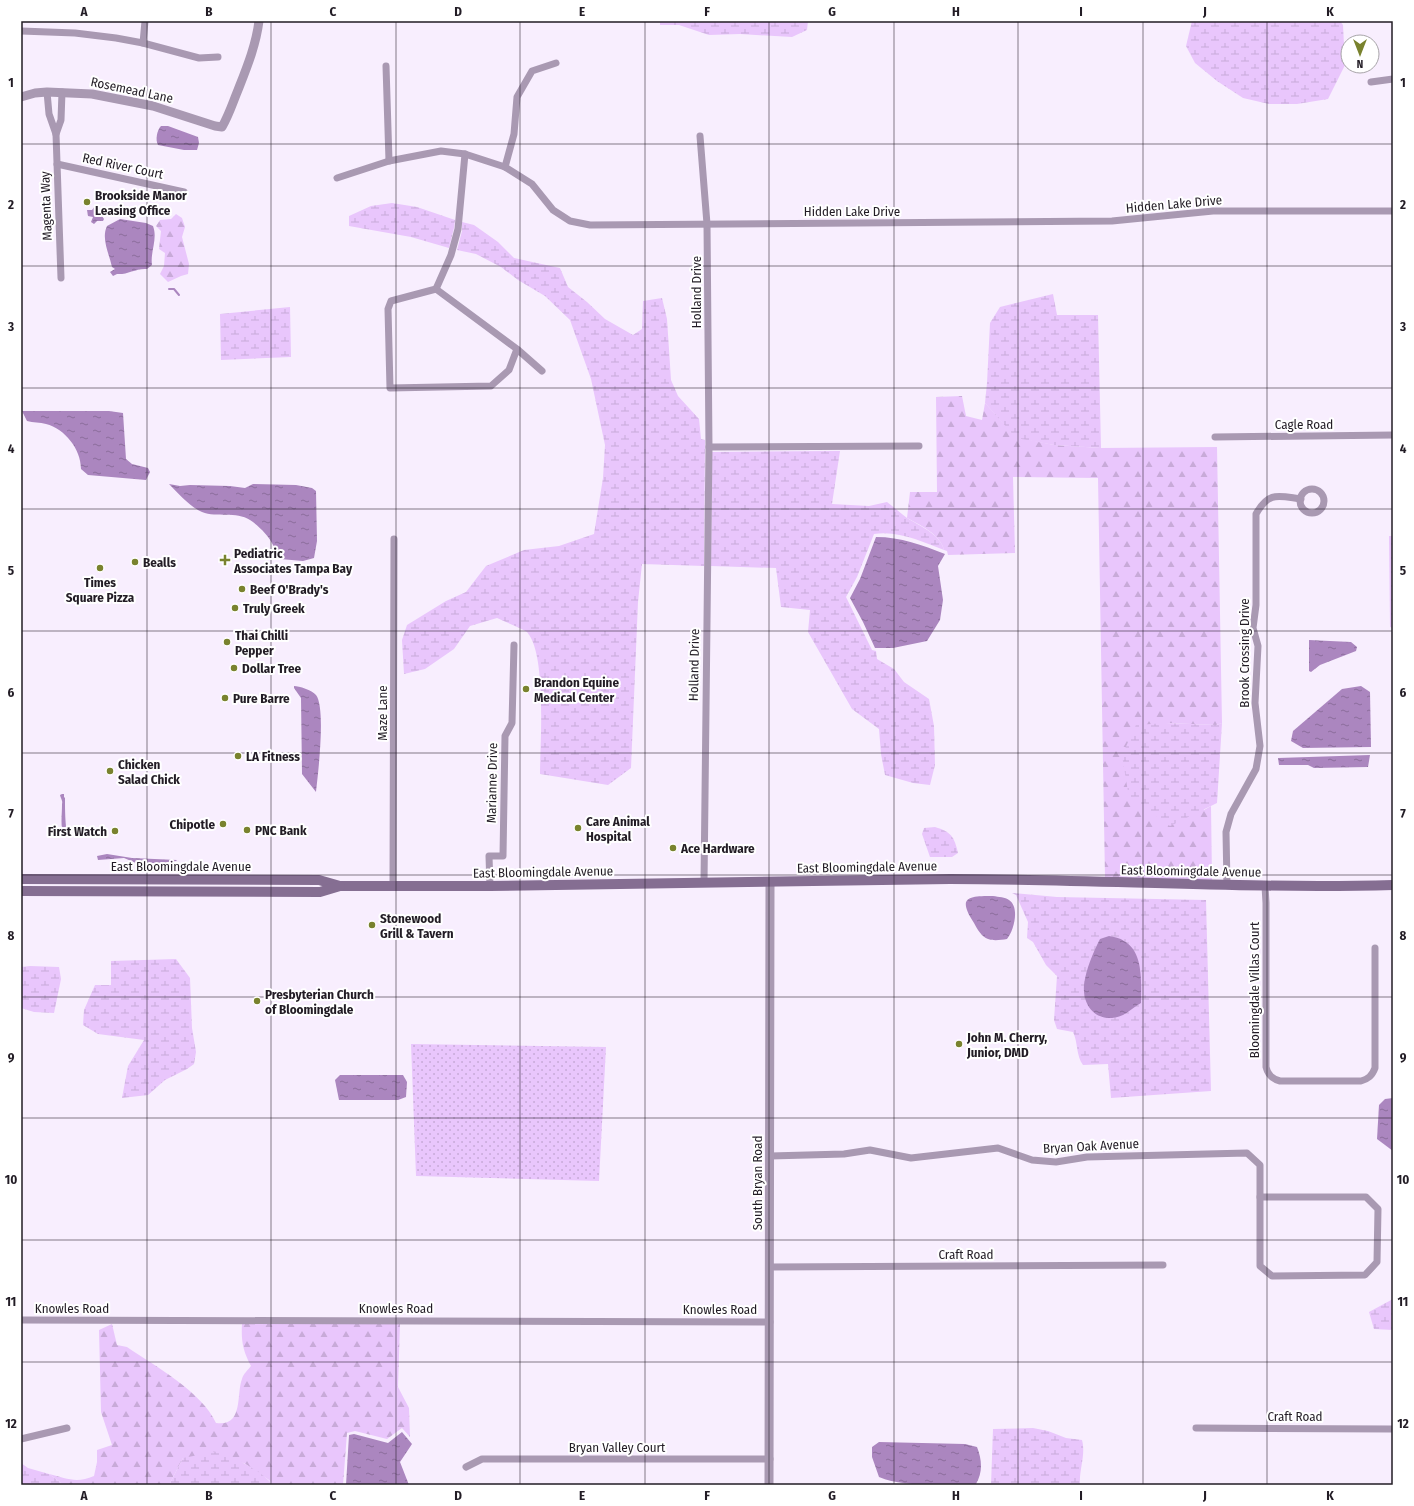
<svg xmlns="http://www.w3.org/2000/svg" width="1414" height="1506" font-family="'Fira Sans Condensed',sans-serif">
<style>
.forest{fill:url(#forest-firs)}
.wetland{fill:url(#wetland-marsh)}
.park{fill:url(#park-dots)}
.water{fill:url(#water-ripples)}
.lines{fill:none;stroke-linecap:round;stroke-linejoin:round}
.stream{stroke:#ab86bf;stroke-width:2}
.minor{stroke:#a999b2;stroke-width:7}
.tertiary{stroke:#a999b2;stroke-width:9}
.secondary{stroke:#856e92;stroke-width:10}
.grid{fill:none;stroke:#221c25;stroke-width:1;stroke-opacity:0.55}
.poi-dot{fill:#79822e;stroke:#fff;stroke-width:1.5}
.labels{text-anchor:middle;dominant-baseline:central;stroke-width:4;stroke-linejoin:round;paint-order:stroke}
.street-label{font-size:13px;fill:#221c25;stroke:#fff}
.poi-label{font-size:13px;font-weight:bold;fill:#221c25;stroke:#fff;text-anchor:start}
.neatline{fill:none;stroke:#221c25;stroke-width:1.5}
.grid-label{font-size:13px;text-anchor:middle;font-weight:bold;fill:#221c25}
</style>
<defs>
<pattern id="forest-firs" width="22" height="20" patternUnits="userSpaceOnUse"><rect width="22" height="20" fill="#e9c6fc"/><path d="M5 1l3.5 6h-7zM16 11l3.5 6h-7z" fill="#c8aad8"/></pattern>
<pattern id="wetland-marsh" width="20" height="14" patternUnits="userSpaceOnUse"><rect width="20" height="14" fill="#e9c6fc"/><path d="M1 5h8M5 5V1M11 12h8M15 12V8" fill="none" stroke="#c8aad8"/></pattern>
<pattern id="park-dots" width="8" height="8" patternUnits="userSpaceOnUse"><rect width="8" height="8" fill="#e9c6fc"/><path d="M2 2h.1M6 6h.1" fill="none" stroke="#c8aad8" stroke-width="1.8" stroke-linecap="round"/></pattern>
<pattern id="water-ripples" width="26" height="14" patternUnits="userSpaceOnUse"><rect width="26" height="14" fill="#ab86bf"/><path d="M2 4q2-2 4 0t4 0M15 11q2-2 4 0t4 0" fill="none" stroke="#8b6d9b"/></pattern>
</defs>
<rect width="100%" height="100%" fill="#f8eefe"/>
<g class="forest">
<polygon points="176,214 182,218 185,227 182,237 189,264 188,274 181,276 168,282 160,274 164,266 165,253 159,249 161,231 156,226 160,220 171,219"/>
<path d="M962,396L966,416L982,420L985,403L1016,437L1054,445L1101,448L1217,447L1222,723L1216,725L1166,723L1204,810L1211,806L1212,880L1105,878L1098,478L1013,477L1015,553L948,555L947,551L944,550C940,534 920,525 907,518L910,492H937L936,397Z"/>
<path d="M112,1324L117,1345L127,1347C155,1366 202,1392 216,1423C244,1427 236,1394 242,1379C243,1374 248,1370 251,1366C243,1351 241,1341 242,1324H400L398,1387L409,1408L410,1437L402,1428L387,1439L355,1431L347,1433L343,1485H273L269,1480L244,1463L183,1458L169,1485H64L49,1474C66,1478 76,1484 94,1476L97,1462V1450L112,1445L101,1412L99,1330Z"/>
</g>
<g class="wetland">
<polygon points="660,21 808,21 807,30 792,37 740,34 709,35 679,25 660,25"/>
<polygon points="1192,21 1340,21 1343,25 1345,65 1328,99 1297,104 1269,104 1243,98 1217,81 1195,63 1186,46"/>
<polygon points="392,203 417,207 455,220 454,228 449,248 411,237 349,226 349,216 371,206"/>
<path d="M462,222L474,225L498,242L514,258L560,268L568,287L587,302L605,319L633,335L642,329L643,301L662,298L667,319L671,380L678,396L699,419L701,439L705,440L704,566L642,564L638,602L631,768L608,785L540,774C540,744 547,654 527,632C523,629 503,621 497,618L470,626L454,649L425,669L404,674L402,640L407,625L446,601L466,592L486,566L524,550L559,546L594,534L603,478L605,445L591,379L570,320L545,296L518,280L501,267L476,254L457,250L462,231Z"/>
<polygon points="1053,294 1057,315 1098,315 1101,448 1054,445 1016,438 985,403 987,383 990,323 1000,307"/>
<polygon points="290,307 291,357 221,360 220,314"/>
<path d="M840,451L832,504L869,506L887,502C894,507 900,513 907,518C920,526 940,534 944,550C923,542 898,530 874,534L857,577L846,597L872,650L876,651L877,659L894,669L904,682L929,699L934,726L935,765L930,785L913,783L885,775L881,754L879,729L852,709L808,632L810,610L781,607L776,568L711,566L712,452Z"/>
<polygon points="1389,536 1393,536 1393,628 1390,627"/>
<polygon points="1166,723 1216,725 1222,723 1217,803 1170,826 1129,798 1122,755 1136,725"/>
<path d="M935,827C951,832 954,836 958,853L952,857H930L922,834L924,828Z"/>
<path d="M1012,893L1057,897L1206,900L1211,1091L1111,1098L1108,1064L1083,1065C1076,1056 1078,1042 1073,1032L1057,1029L1054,1020L1057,976L1046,965L1033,942L1027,938L1028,922L1016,895Z"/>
<polygon points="176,959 190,978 192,1028 196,1052 194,1064 187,1069 165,1080 148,1095 122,1098 128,1066 144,1040 98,1034 83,1025 84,1010 95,985 111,985 111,961"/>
<polygon points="30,966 59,967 61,979 54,1013 34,1012 21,1008 21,967"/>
<polygon points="1393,1299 1393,1330 1374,1329 1369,1312"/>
<path d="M1033,1428L1048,1431L1066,1438L1082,1440C1086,1455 1079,1469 1080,1485H991L993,1429Z"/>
<path d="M219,1451C238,1460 259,1469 273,1485H169L183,1458Z"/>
<polygon points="21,1463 28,1468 49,1474 64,1485 21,1485"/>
</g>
<polygon class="park" points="411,1044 606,1047 599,1181 416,1176"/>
<g class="water">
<path d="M161,126H168L198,137L199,143L197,150H184L158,145C155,140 157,130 161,126Z"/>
<polygon points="95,206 99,207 100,210 97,214 102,216 104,219 103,221 97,221 94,224 91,222 93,217 88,216 87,210 92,210"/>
<path d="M120,219L146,223L153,226C158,239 150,252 152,265L147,269C136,268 127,275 117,274L113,276L110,272L115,269L112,267C109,253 101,239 107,226Z"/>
<path d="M22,411H109L123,413L126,459L132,464L148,468L150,472L146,480L88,475L81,469C81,449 65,429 46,424C40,422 33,423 27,421Z"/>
<path d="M169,484L180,486L190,485L230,486L245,488L253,484L296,485L312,488L316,491L317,541L314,558L303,561L280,559C276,554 276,550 273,545C269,536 259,526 250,520C236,511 217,518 202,512C189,506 179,494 169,484Z"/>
<path d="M876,537C901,537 922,545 945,554L938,566L943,600L940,620L927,641L893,648H875L863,622L850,598L860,579Z"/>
<polygon points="1309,640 1351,642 1357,647 1356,651 1320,665 1311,672 1309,671"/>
<path d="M294,686C299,686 312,690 316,695C326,708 318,774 316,792L302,774L301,698L294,688Z"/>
<polygon points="1361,686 1370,692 1371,747 1303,748 1291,741 1293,731 1342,689"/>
<polygon points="1370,755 1368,767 1314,768 1308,765 1279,765 1278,758"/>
<path d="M62,794H64V797L65,798C65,805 65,829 68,835V836L64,837C60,826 62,816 62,804C63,801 61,799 60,795Z"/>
<polygon points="107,854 132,858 177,860 176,861 165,863 136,863 124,858 98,860 97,856"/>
<path d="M993,896C999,897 1005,897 1009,900C1020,907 1014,931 1007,939C1001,940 993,941 988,939C982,937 977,929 974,923C957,897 968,896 993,896Z"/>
<path d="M1109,936C1114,937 1120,938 1124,941C1144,952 1141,983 1141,1003C1135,1006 1129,1012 1123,1015C1100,1025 1082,1009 1084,985C1086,969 1093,953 1100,939Z"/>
<polygon points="340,1075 403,1075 407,1082 406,1097 398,1100 339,1100 335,1080"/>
<polygon points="1393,1098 1393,1151 1377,1139 1379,1105 1385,1099"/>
<polygon points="402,1432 412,1444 400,1462 409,1485 346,1485 349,1435 354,1434 388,1443"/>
<path d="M879,1442L965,1444L977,1447C982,1460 983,1472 976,1484C948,1484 905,1488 879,1477L872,1457V1447Z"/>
</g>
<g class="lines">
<polyline class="stream" points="169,289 174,289 179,295"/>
<g class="minor">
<polyline points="21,31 75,33 116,38 143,43 199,58 218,57"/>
<polyline points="143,43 145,21"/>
<polyline points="386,66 389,161"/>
<polyline points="1371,82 1393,79"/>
<polyline points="47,92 49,114 56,134 61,278"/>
<polyline points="56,134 61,120 62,92"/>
<polyline points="700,136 707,224 709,447 704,883"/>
<polyline points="57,164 184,192"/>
<polyline points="505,167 514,134 517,97 532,71 556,63"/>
<polyline points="337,178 389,161 441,151 465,154 505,167 532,184 553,210 570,221 590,225 1112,221 1213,211 1393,211"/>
<polyline points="436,289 451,255 458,229 465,154"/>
<polyline points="517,349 509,370 491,386 390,388 388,309 391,301 436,289 517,349 542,371"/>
<polyline points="1215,437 1393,435"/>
<polyline points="709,447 919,446"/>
<circle cx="1312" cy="501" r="12"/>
<path d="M1227,885L1226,832L1231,814L1256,769L1260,746L1255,703L1258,646L1253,628L1256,605V514C1269,491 1278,496 1301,499"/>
<polyline points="393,886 394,539"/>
<polyline points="490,886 489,856 503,856 505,736 512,723 514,645"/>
<path d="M1265,886L1266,903V1067C1268,1075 1272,1079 1280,1081H1361C1368,1079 1372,1076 1375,1068V948"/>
<polyline points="770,1156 844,1154 870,1150 911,1158 998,1148 1032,1160 1056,1162 1087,1157 1247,1153 1260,1165 1260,1197"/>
<polygon points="1260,1197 1366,1197 1378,1209 1377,1262 1365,1275 1272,1276 1260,1266"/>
<polyline points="770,1267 1163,1265"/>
<polyline points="21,1320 770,1322"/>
<polyline points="1196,1428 1393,1429"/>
<polyline points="21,1439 67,1428"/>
<polyline points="466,1467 482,1459 770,1459"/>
</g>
<g class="tertiary">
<path d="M21,97L35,93L47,92L92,94L153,106L215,126L222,127C229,115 233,102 238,90C247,67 256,45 259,21"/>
<polyline points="769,1485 770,882"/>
</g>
<g class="secondary">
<path d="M21,879L319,880L340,886H490L950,879C1098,879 1245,889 1393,885"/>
<polyline points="21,891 320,892 340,886"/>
</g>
</g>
<path class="grid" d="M147,21V1485M271,21V1485M396,21V1485M520,21V1485M645,21V1485M769,21V1485M894,21V1485M1018,21V1485M1143,21V1485M1267,21V1485M21,144H1393M21,266H1393M21,388H1393M21,509H1393M21,631H1393M21,753H1393M21,875H1393M21,997H1393M21,1118H1393M21,1240H1393M21,1362H1393"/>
<g class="poi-dot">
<circle cx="87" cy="202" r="4"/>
<path d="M223 554h4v4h4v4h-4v4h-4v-4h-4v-4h4z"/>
<circle cx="135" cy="562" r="4"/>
<circle cx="100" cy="568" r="4"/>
<circle cx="242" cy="589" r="4"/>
<circle cx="235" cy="608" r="4"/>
<circle cx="227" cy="642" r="4"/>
<circle cx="234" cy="668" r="4"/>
<circle cx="526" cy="689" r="4"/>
<circle cx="225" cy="698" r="4"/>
<circle cx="238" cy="756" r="4"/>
<circle cx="110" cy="771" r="4"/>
<circle cx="223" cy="824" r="4"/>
<circle cx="578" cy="828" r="4"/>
<circle cx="247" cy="830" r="4"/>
<circle cx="115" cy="831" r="4"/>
<circle cx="673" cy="848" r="4"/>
<circle cx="372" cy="925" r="4"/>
<circle cx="257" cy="1001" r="4"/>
<circle cx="959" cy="1044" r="4"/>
</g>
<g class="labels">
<g class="street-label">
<text transform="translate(132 90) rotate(12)">Rosemead Lane</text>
<text transform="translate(123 166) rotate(12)">Red River Court</text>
<text transform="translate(1174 204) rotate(-5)">Hidden Lake Drive</text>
<text transform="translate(46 206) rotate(-92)">Magenta Way</text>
<text x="852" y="211">Hidden Lake Drive</text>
<text transform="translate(696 292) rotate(-90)">Holland Drive</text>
<text x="1304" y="424">Cagle Road</text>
<text transform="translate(1244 653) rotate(-90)">Brook Crossing Drive</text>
<text transform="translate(694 665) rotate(-89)">Holland Drive</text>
<text transform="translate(382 713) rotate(-90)">Maze Lane</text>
<text transform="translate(492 783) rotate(-89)">Marianne Drive</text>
<text x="181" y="866">East Bloomingdale Avenue</text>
<text transform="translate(867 867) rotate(-1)">East Bloomingdale Avenue</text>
<text transform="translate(1191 871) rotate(1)">East Bloomingdale Avenue</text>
<text transform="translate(543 872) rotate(-1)">East Bloomingdale Avenue</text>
<text transform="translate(1254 990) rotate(-90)">Bloomingdale Villas Court</text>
<text transform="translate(1091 1146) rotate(-3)">Bryan Oak Avenue</text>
<text transform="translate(757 1183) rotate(-90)">South Bryan Road</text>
<text x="966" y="1254">Craft Road</text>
<text x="72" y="1308">Knowles Road</text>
<text x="396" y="1308">Knowles Road</text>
<text x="720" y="1309">Knowles Road</text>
<text x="1295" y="1416">Craft Road</text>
<text x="617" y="1447">Bryan Valley Court</text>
</g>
<g class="poi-label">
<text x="95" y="195">Brookside Manor<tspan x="95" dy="15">Leasing Office</tspan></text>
<text x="234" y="553">Pediatric<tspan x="234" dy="15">Associates Tampa Bay</tspan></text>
<text x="143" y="562">Bealls</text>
<text x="100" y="582" text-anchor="middle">Times<tspan x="100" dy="15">Square Pizza</tspan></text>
<text x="250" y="589">Beef O'Brady's</text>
<text x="243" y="608">Truly Greek</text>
<text x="235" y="635">Thai Chilli<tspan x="235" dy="15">Pepper</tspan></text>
<text x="242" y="668">Dollar Tree</text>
<text x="534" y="682">Brandon Equine<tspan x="534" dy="15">Medical Center</tspan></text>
<text x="233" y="698">Pure Barre</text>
<text x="246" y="756">LA Fitness</text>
<text x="118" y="764">Chicken<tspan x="118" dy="15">Salad Chick</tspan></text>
<text x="586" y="821">Care Animal<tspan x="586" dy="15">Hospital</tspan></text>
<text x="215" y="824" text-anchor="end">Chipotle</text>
<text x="255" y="830">PNC Bank</text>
<text x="107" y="831" text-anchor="end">First Watch</text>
<text x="681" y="848">Ace Hardware</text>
<text x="380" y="918">Stonewood<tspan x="380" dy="15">Grill &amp; Tavern</tspan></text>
<text x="265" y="994">Presbyterian Church<tspan x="265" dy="15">of Bloomingdale</tspan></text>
<text x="967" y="1037">John M. Cherry,<tspan x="967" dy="15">Junior, DMD</tspan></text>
</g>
</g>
<rect width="1414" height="1506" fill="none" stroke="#ffffff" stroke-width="44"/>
<g transform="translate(1360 54) rotate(180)"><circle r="19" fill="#ffffff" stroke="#a7a4a8"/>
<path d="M0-3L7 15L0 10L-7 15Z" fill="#79822e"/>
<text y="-6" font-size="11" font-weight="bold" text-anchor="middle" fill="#221c25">N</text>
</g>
<rect x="22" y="22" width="1370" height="1462" class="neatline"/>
<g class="grid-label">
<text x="84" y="16">A</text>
<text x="209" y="16">B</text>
<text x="333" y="16">C</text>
<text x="458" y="16">D</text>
<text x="582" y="16">E</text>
<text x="707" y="16">F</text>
<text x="832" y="16">G</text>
<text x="956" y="16">H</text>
<text x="1081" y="16">I</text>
<text x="1205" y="16">J</text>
<text x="1330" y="16">K</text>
<text x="11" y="87">1</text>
<text x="1403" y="87">1</text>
<text x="11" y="209">2</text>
<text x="1403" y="209">2</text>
<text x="11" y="331">3</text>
<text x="1403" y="331">3</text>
<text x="11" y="453">4</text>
<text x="1403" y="453">4</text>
<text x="11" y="575">5</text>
<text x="1403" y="575">5</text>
<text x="11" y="697">6</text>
<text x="1403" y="697">6</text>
<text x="11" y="818">7</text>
<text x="1403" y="818">7</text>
<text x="11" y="940">8</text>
<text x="1403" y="940">8</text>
<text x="11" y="1062">9</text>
<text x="1403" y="1062">9</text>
<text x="11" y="1184">10</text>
<text x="1403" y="1184">10</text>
<text x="11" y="1306">11</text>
<text x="1403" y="1306">11</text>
<text x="11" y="1428">12</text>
<text x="1403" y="1428">12</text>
<text x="84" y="1500">A</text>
<text x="209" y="1500">B</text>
<text x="333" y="1500">C</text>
<text x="458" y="1500">D</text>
<text x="582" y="1500">E</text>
<text x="707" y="1500">F</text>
<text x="832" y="1500">G</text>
<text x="956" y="1500">H</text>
<text x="1081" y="1500">I</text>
<text x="1205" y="1500">J</text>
<text x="1330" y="1500">K</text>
</g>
</svg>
